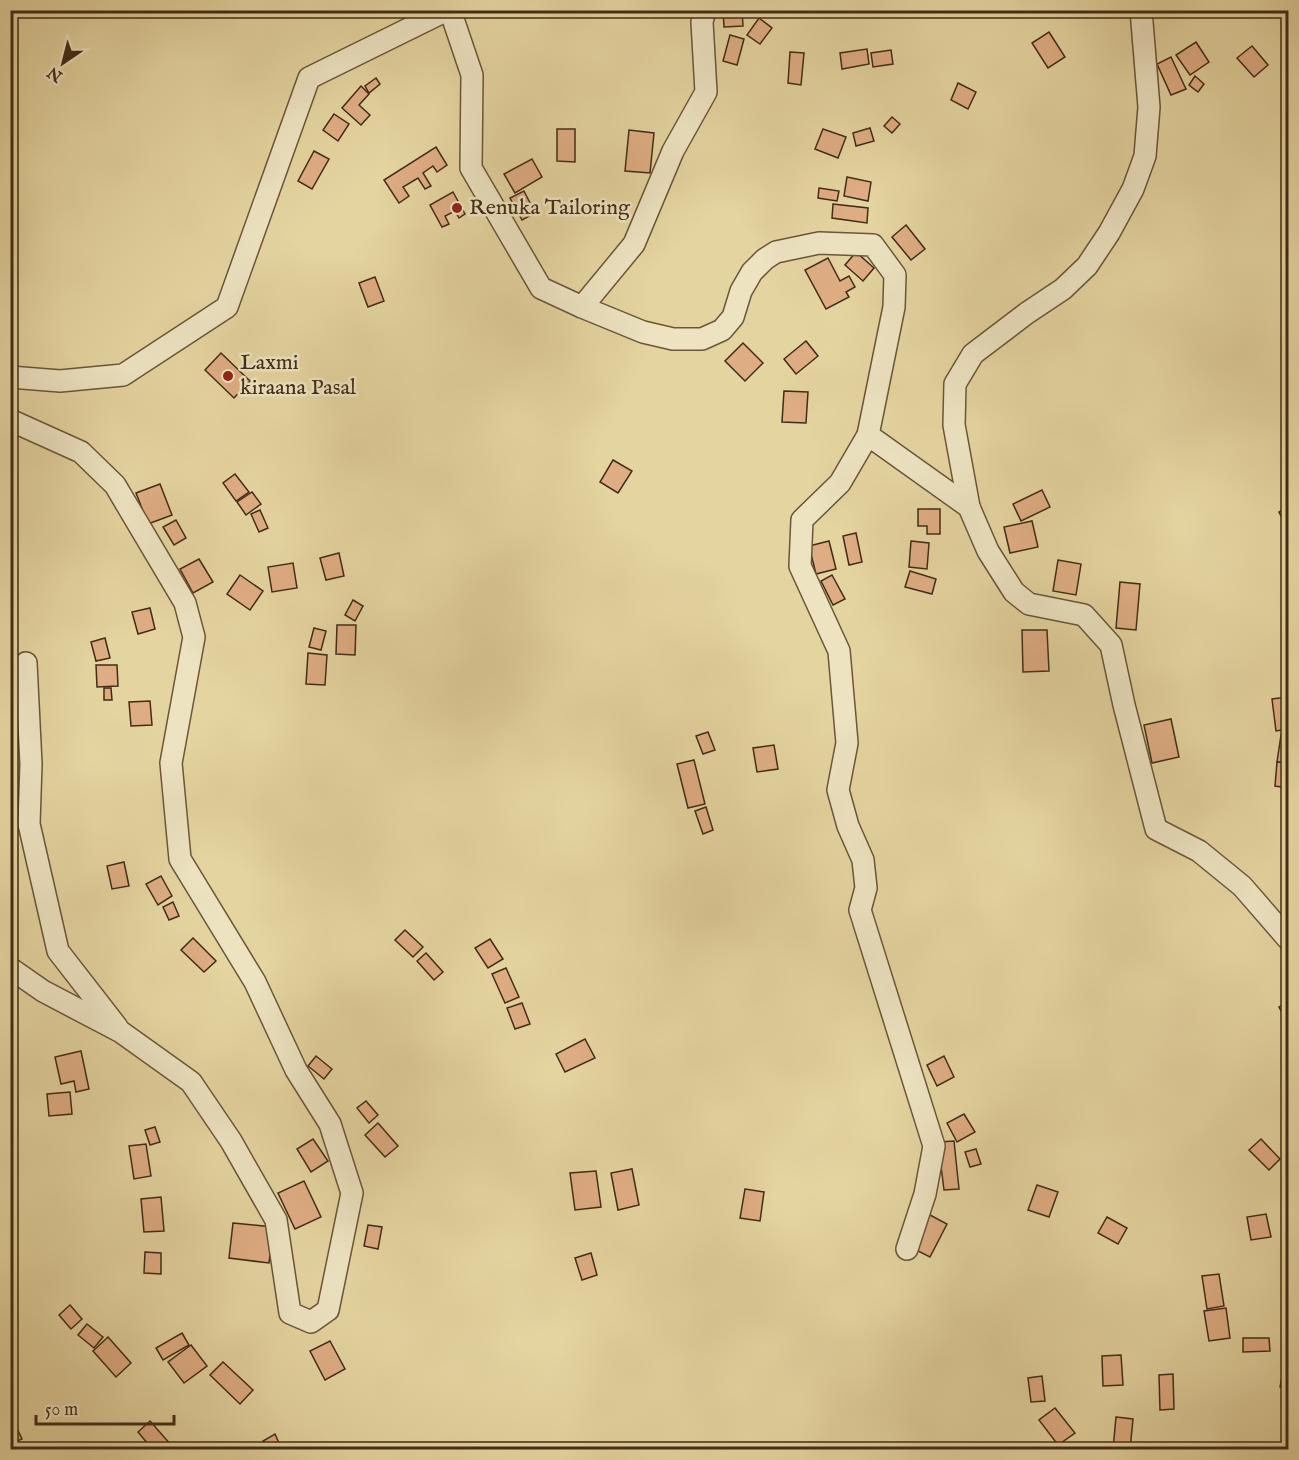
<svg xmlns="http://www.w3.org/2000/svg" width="1299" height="1460" font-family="'IM FELL English',serif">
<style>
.building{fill:#dfad83;stroke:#422c16;stroke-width:1.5}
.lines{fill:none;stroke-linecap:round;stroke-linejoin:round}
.street-casing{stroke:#6a5638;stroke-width:24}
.street{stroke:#ede3c1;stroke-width:21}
.poi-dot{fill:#8f2418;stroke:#ede3c1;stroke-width:2}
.labels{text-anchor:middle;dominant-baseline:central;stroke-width:5;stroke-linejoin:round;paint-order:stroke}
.poi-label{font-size:22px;fill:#422c16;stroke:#ede3c1;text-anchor:start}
</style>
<rect width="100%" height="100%" fill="#e4d4a0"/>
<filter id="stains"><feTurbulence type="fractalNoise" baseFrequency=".00333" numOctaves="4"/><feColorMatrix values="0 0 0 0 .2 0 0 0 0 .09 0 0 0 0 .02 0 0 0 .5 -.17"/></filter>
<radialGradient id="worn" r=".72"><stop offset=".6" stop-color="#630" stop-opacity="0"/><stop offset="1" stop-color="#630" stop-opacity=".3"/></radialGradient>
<g class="building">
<polygon points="723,10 742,10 743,26 724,27"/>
<polygon points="759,18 772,28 760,44 747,35"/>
<polygon points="1049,32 1065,57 1048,68 1032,43"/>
<polygon points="730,35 744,39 737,65 723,61"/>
<polygon points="1196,42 1209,62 1190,75 1176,55"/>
<polygon points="1252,46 1268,65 1254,77 1237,58"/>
<polygon points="867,49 869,64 842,69 840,53"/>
<polygon points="891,50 893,64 873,67 871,53"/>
<polygon points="790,52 804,53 801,85 788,83"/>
<polygon points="1171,57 1186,89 1171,95 1157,64"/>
<polygon points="1195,76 1204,84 1198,92 1189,85"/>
<polygon points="376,78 380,84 369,93 365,86"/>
<polygon points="958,83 976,92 968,109 951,100"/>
<polygon points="361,86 369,94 359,105 370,115 361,125 342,108"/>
<polygon points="334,114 349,124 338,141 323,130"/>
<polygon points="892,117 900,124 892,133 884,126"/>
<polygon points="870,128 874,141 856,146 853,133"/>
<polygon points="557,129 575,129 575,162 557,161"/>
<polygon points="823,129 846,137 838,158 815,149"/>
<polygon points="629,130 654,133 650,173 625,171"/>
<polygon points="436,147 447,165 437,172 433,166 423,173 431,186 425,189 418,178 403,187 409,196 399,203 384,180"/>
<polygon points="314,151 329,159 312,189 298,181"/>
<polygon points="532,159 542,177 515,193 504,174"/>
<polygon points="847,177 871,182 868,201 844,196"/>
<polygon points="819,188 839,191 837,201 818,198"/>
<polygon points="524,191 535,213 522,220 510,198"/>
<polygon points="453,192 465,214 459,218 455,211 445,216 449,224 442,227 430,205"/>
<polygon points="833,204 868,208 867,223 832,218"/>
<polygon points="906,225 925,249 911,260 892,237"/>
<polygon points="856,252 874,268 863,281 845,265"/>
<polygon points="828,258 840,281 849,276 855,287 846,292 849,297 826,309 805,270"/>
<polygon points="375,277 384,301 368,307 359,283"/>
<polygon points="806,341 818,356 796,374 784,359"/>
<polygon points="743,343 763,363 745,381 725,361"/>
<polygon points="221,353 250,381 234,398 205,370"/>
<polygon points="784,391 808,392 806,423 782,422"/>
<polygon points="613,460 632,471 618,493 600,482"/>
<polygon points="235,474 249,492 236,501 223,483"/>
<polygon points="160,484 172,515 148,524 136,493"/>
<polygon points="1042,490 1050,507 1021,521 1013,504"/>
<polygon points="252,492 261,504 246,515 237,502"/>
<polygon points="1288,507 1288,530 1279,512"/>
<polygon points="918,509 940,509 940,534 927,534 927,526 918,526"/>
<polygon points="260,510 268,528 259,532 251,514"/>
<polygon points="176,520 186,538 174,545 163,527"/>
<polygon points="1032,521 1038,547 1010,553 1004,527"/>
<polygon points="856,533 862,562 849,565 843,536"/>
<polygon points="829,541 836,569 816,574 809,546"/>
<polygon points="911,541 929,543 927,569 909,567"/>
<polygon points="339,553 344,576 326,580 320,558"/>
<polygon points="199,559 213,582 193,593 180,569"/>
<polygon points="1058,560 1081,564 1076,595 1053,591"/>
<polygon points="293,563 297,588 272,592 268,567"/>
<polygon points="910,571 936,579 932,594 905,587"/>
<polygon points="240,575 263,591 250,610 227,594"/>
<polygon points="832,575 845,599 833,605 821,581"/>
<polygon points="1120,582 1140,584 1136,630 1116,628"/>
<polygon points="353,600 363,606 355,621 345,615"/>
<polygon points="150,608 155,629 138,634 132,612"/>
<polygon points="337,625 356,625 355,655 336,654"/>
<polygon points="314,628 326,631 321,650 309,647"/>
<polygon points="1022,630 1047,630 1049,671 1023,672"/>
<polygon points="105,638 110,658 96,661 91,642"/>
<polygon points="308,653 327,655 325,685 306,684"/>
<polygon points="96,665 117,665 118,686 97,687"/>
<polygon points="104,688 111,688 112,700 104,700"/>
<polygon points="1288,697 1288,729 1276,731 1272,699"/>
<polygon points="150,701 152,725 131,726 129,702"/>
<polygon points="1171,719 1179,757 1152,763 1144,725"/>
<polygon points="708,732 715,750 703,754 696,736"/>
<polygon points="1281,735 1288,736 1288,764 1277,762"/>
<polygon points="774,745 778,769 757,772 753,748"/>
<polygon points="694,760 705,804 688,808 677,764"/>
<polygon points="1277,762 1288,763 1288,788 1275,786"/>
<polygon points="706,807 713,830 703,834 695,811"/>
<polygon points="124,862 129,886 112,889 107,866"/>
<polygon points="161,876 172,896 158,905 146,884"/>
<polygon points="173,902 179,916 169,920 163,907"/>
<polygon points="405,930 423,947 413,957 395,940"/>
<polygon points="193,938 216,961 204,972 181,950"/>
<polygon points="490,939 503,959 488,968 475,948"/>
<polygon points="426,953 443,972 434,980 417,961"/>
<polygon points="506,968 519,997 505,1003 492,974"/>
<polygon points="1288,1002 1288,1023 1279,1007"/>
<polygon points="522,1003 530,1024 515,1029 507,1008"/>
<polygon points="585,1039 595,1058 565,1072 556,1054"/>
<polygon points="81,1051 89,1089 76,1092 74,1081 61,1084 55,1057"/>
<polygon points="316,1056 332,1069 324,1079 308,1066"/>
<polygon points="944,1056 954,1077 937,1086 927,1065"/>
<polygon points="70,1092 72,1114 49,1116 47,1094"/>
<polygon points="366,1101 378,1115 369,1123 357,1108"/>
<polygon points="964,1114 975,1132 957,1142 947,1123"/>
<polygon points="378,1123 398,1146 385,1157 365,1135"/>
<polygon points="155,1127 160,1142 150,1145 145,1130"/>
<polygon points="313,1139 328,1161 311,1172 297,1149"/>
<polygon points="1261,1139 1280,1159 1269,1170 1249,1150"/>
<polygon points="954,1141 959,1189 944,1190 938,1142"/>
<polygon points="146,1144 151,1176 134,1179 129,1146"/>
<polygon points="976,1149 981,1164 970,1167 965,1152"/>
<polygon points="632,1169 639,1205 618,1210 611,1173"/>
<polygon points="596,1171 601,1207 575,1210 570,1173"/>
<polygon points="304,1181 321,1217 295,1229 278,1193"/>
<polygon points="1037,1185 1058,1192 1049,1217 1028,1210"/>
<polygon points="745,1189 764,1192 760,1221 740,1218"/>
<polygon points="161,1197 164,1231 144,1232 141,1199"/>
<polygon points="1266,1214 1271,1237 1251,1240 1247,1217"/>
<polygon points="930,1215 947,1224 930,1257 912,1248"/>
<polygon points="1107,1217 1127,1228 1118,1244 1098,1233"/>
<polygon points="233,1223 273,1227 269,1263 229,1258"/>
<polygon points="368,1225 382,1227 378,1249 364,1246"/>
<polygon points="145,1252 161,1253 161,1274 144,1273"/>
<polygon points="591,1253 597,1275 582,1280 575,1258"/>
<polygon points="1219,1274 1224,1306 1207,1309 1202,1276"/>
<polygon points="70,1305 82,1319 71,1329 59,1315"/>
<polygon points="1226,1308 1230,1338 1209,1341 1204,1311"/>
<polygon points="87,1324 103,1337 94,1348 78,1335"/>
<polygon points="182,1333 189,1345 163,1360 156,1348"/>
<polygon points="108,1337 131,1363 116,1377 93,1351"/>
<polygon points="1243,1338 1269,1338 1270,1351 1243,1352"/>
<polygon points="330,1341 345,1369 325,1380 310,1351"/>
<polygon points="191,1345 207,1366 184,1383 168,1362"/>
<polygon points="1121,1355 1123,1385 1103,1386 1102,1356"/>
<polygon points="223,1362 253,1390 240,1404 210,1375"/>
<polygon points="1285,1363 1288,1364 1288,1389 1280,1387"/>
<polygon points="1173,1374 1174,1409 1160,1410 1159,1375"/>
<polygon points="1042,1376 1045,1401 1031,1402 1028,1378"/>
<polygon points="1055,1408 1075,1433 1058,1445 1039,1420"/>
<polygon points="1116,1417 1133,1419 1130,1450 1113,1450"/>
<polygon points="12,1418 22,1439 11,1444 10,1419"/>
<polygon points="150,1421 172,1446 169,1450 153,1450 138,1432"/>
<polygon points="275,1434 282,1450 268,1450 263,1441"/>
</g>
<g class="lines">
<defs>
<g id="street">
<polyline points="450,10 472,75 471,168 541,288 582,307 643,332 673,339 702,339 722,330 733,317 741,291 752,272 765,259 776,252 819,243 873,245 895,275 894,307 868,435 969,507 988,551 1014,592 1029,604 1084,615 1111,645 1124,705 1156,829 1199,851 1242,886 1288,939"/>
<polyline points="582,307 634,244 673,151 706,92 702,22 705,10"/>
<polyline points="10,377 60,381 123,375 227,307 309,78 447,10"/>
<polyline points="10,420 81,452 115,485 185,603 194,637 171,763 180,859 255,982 296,1070 330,1124 352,1193 328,1310 311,1322 290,1313 276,1220 231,1141 191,1082 121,1032 43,991 10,968"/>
<polyline points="868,435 840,483 802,520 800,566 839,651 847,743 838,790 848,826 863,860 866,888 860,910 934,1146 925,1194 907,1249"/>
<polyline points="969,507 954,425 955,384 973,354 1027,313 1063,289 1087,266 1109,233 1133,189 1145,156 1149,107 1141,10"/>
<polyline points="26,663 31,764 29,824 58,951 117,1027"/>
</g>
</defs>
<use href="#street" class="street-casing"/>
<use href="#street" class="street"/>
</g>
<g class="poi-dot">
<circle cx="457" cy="208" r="6"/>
<circle cx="228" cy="376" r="6"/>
</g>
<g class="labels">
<g class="poi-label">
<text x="469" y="208">Renuka Tailoring</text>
<text x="240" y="363">Laxmi<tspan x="240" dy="25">kiraana Pasal</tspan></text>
</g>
</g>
<rect width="1299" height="1460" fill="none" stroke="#e4d4a0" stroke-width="36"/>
<rect x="12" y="12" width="1275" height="1436" fill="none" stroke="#422c16" stroke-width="3"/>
<rect x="18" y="18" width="1263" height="1424" fill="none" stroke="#422c16" stroke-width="1.5"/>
<g transform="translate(63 63) rotate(215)" stroke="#ede3c1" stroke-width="4.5" paint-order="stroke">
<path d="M0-4.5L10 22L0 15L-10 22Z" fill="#422c16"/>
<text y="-9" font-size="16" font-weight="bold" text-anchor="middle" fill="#422c16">N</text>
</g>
<path d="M36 1415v9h138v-9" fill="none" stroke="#422c16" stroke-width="3"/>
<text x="45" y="1415" font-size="18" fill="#422c16" stroke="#ede3c1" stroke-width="4.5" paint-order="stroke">50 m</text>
<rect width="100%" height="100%" filter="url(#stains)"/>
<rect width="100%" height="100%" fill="url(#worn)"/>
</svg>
